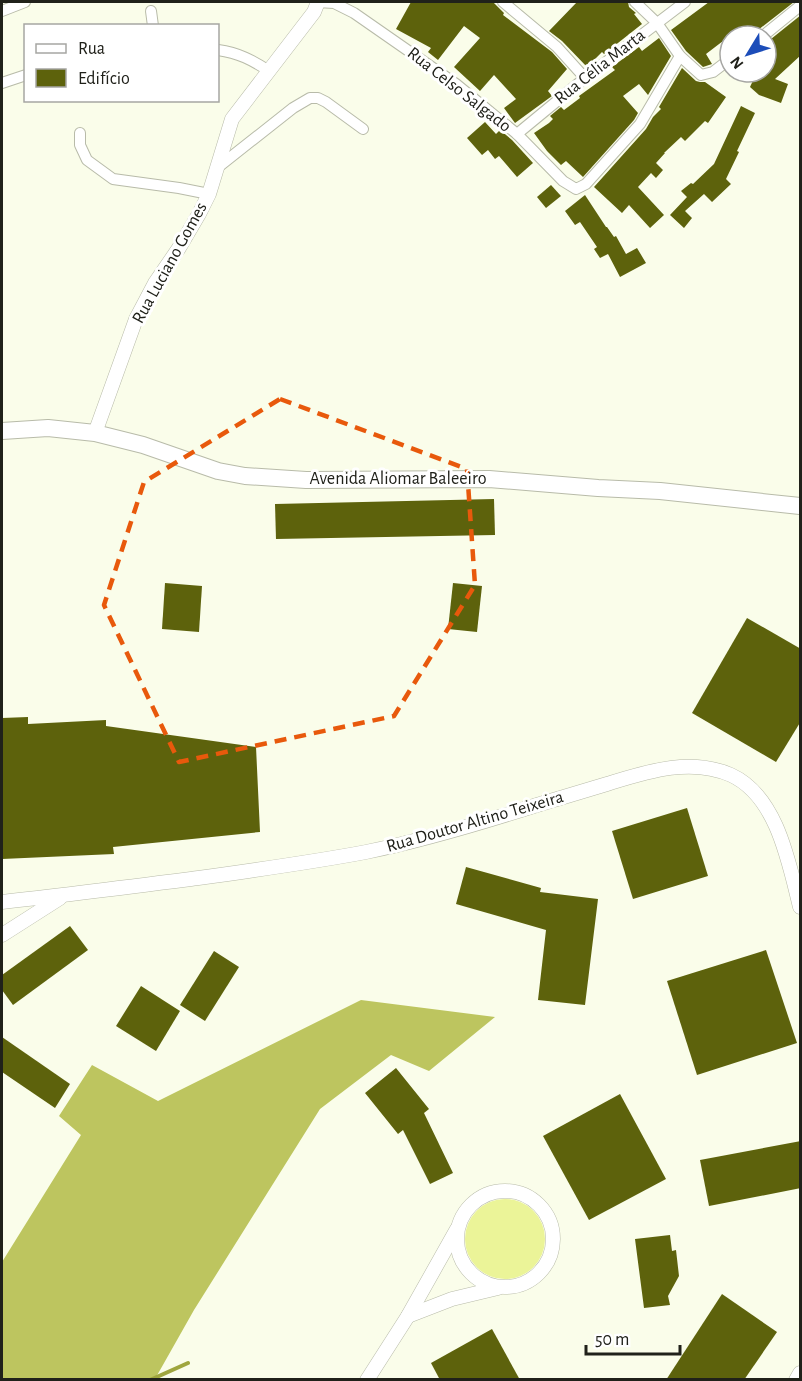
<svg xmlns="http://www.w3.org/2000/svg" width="802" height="1381" font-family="'Alegreya Sans',sans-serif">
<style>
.green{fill:#ebf498}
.forest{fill:#bdc55f}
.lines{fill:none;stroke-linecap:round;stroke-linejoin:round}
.stream{stroke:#9fa63e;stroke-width:4}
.building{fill:#5d620c}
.minor-casing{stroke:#b8bba9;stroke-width:12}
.tertiary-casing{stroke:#b8bba9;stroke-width:15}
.secondary-casing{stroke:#b8bba9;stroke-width:18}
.minor{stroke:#fff;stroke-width:10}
.tertiary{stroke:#fff;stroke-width:14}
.secondary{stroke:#fff;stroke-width:16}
.marked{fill:none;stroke:#e8590c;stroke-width:4.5;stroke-dasharray:12 8;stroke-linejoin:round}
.labels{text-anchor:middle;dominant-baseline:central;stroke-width:6;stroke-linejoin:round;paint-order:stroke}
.street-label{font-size:18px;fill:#20211a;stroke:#fff}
</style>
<rect width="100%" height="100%" fill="#fafdea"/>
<circle class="green" cx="505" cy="1239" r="40"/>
<polygon class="forest" points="361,1000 495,1017 429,1071 391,1055 320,1109 194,1310 155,1379 2,1379 2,1262 81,1135 59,1116 92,1065 158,1101"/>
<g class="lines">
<polyline class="stream" points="150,1380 188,1363"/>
</g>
<g class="building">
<polygon points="411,2 493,2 504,13 503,15 552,52 567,69 548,91 552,96 515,123 504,108 516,99 494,75 480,91 454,67 480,38 464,26 438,60 428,52 431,48 396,29"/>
<polygon points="577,2 628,2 629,7 636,13 634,14 642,24 604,54 602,52 587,67 562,41 549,31"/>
<polygon points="709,2 794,2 758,30 756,36 730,36 730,51 723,41 706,54 712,64 703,67 686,51 671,30"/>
<polygon points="801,15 801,55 775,79 788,84 781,103 759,95 750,87 757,72 766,72 766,43"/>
<polygon points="659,38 671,56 648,95 639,84 623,96 638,113 634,120 583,177 566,161 561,165 547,151 534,133 549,123 553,119 550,116 561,107 564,110 580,98 579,96 615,70 612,67 639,47 642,51"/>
<polygon points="682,68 696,81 700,82 705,82 726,97 708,123 705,121 685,141 681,137 664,153 665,153 656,163 663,170 656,178 651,173 638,187 664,215 650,228 629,205 622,213 594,187 646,129 653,117 661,109 659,107"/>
<polygon points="741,106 755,113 737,151 739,152 726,179 731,184 712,202 704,194 685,211 692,218 684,228 670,215 687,197 681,191 691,183 693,184 714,164"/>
<polygon points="485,122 496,134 500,130 512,140 533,163 517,177 499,156 495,159 488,150 482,155 467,138"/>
<polygon points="551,185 561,196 546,208 537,197"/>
<polygon points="585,195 606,227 607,227 614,237 616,236 626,254 637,248 646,263 620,277 608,254 600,258 594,249 597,247 580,222 575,225 565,211"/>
<polygon points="494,499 495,535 276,539 275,504"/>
<polygon points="165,583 202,586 199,632 162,629"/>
<polygon points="453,583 482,586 477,632 448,629"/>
<polygon points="747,618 801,649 801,721 776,762 692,713"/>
<polygon points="28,717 28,724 106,720 106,726 256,747 260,832 113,847 114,854 2,859 2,718"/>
<polygon points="687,808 708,876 633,899 612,831"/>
<polygon points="466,867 541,888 540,892 598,899 585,1005 538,1000 546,930 456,904"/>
<polygon points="70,926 88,950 13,1005 2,990 2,975"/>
<polygon points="766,950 797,1043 697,1075 667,981"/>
<polygon points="214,951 239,967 205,1021 180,1005"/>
<polygon points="141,986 180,1011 156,1051 116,1026"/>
<polygon points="2,1037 70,1084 55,1108 2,1072"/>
<polygon points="396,1068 429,1109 424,1113 453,1173 430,1184 403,1130 398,1134 365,1093"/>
<polygon points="620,1094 666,1179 589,1220 543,1136"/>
<polygon points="801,1141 801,1188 709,1206 700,1160"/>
<polygon points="670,1235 672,1251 676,1250 679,1276 668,1296 670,1305 644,1308 635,1239"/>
<polygon points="722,1294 777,1332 744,1380 666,1380"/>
<polygon points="492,1329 520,1380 440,1380 431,1363"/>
</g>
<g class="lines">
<defs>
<g id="minor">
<polyline points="317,2 334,3 354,13 456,84 517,134 563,181 576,189 586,184 640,124 680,56"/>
<polyline points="503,2 557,47 585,78"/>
<polyline points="635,2 657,23 680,56 701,75 713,72 730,59"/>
<polyline points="2,11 25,2"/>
<polyline points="151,11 153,26"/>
<polyline points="763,36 800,6"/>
<path d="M218,50C239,53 252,60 269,71"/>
<polyline points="2,83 26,75"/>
<polyline points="80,133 80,145 87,160 113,179 179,188 209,194"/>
<polyline points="517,134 585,78 685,2"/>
<polyline points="217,168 293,108 310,98 318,98 326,102 363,129"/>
</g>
<g id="tertiary">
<polyline points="95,433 136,319 155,283 179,248 199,214 209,194 232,119 314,12 318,2"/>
<path d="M2,902C65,895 128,887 191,879C249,871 308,863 366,852C424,840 481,823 537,805C560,798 583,791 607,784C646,772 690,757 731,775C777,796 789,863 800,907"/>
<polyline points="2,935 60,898"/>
<circle cx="505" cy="1239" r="48"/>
<polyline points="408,1316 452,1299 498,1288"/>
<polyline points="367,1380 408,1316 457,1229"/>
<polyline points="796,1380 800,1373"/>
</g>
<polyline id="secondary" points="2,431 48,428 95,433 143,445 218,471 245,476 306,480 489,479 598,488 660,491 800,506"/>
</defs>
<use href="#minor" class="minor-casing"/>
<use href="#tertiary" class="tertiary-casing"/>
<use href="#secondary" class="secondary-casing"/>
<use href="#minor" class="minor"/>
<use href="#tertiary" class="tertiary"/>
<use href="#secondary" class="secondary"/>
</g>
<path class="marked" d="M280,399L467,469L475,585L394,716L179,762L104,605L144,482Z"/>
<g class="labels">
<g class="street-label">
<text transform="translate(600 67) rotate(-38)">Rua Célia Marta</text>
<text transform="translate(459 90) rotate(38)">Rua Celso Salgado</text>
<text transform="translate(170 263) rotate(-61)">Rua Luciano Gomes</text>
<text x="398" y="479">Avenida Aliomar Baleeiro</text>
<text transform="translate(475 822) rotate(-16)">Rua Doutor Altino Teixeira</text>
</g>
</g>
<rect width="802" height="1381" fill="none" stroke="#20211a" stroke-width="6"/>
<rect x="24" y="24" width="195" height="78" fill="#ffffff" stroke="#a6a6a3" stroke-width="1.5"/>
<rect x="36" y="44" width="30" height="9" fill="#ffffff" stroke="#a6a6a3" stroke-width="1.5"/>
<text x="78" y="54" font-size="18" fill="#20211a">Rua</text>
<rect x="36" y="69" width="30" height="18" fill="#5d620c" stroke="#a6a6a3" stroke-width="1.5"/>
<text x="78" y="84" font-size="18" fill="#20211a">Edifício</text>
<g transform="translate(748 54) rotate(232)"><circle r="28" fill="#ffffff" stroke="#a6a6a3" stroke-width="1.5"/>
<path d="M0-4.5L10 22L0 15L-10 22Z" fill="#1c4db9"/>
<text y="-9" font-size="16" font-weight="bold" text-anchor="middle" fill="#20211a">N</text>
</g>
<path d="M586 1345v9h94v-9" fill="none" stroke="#20211a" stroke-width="3"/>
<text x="595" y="1345" font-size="18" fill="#20211a" stroke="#ffffff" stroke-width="4.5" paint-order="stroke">50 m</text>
</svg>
